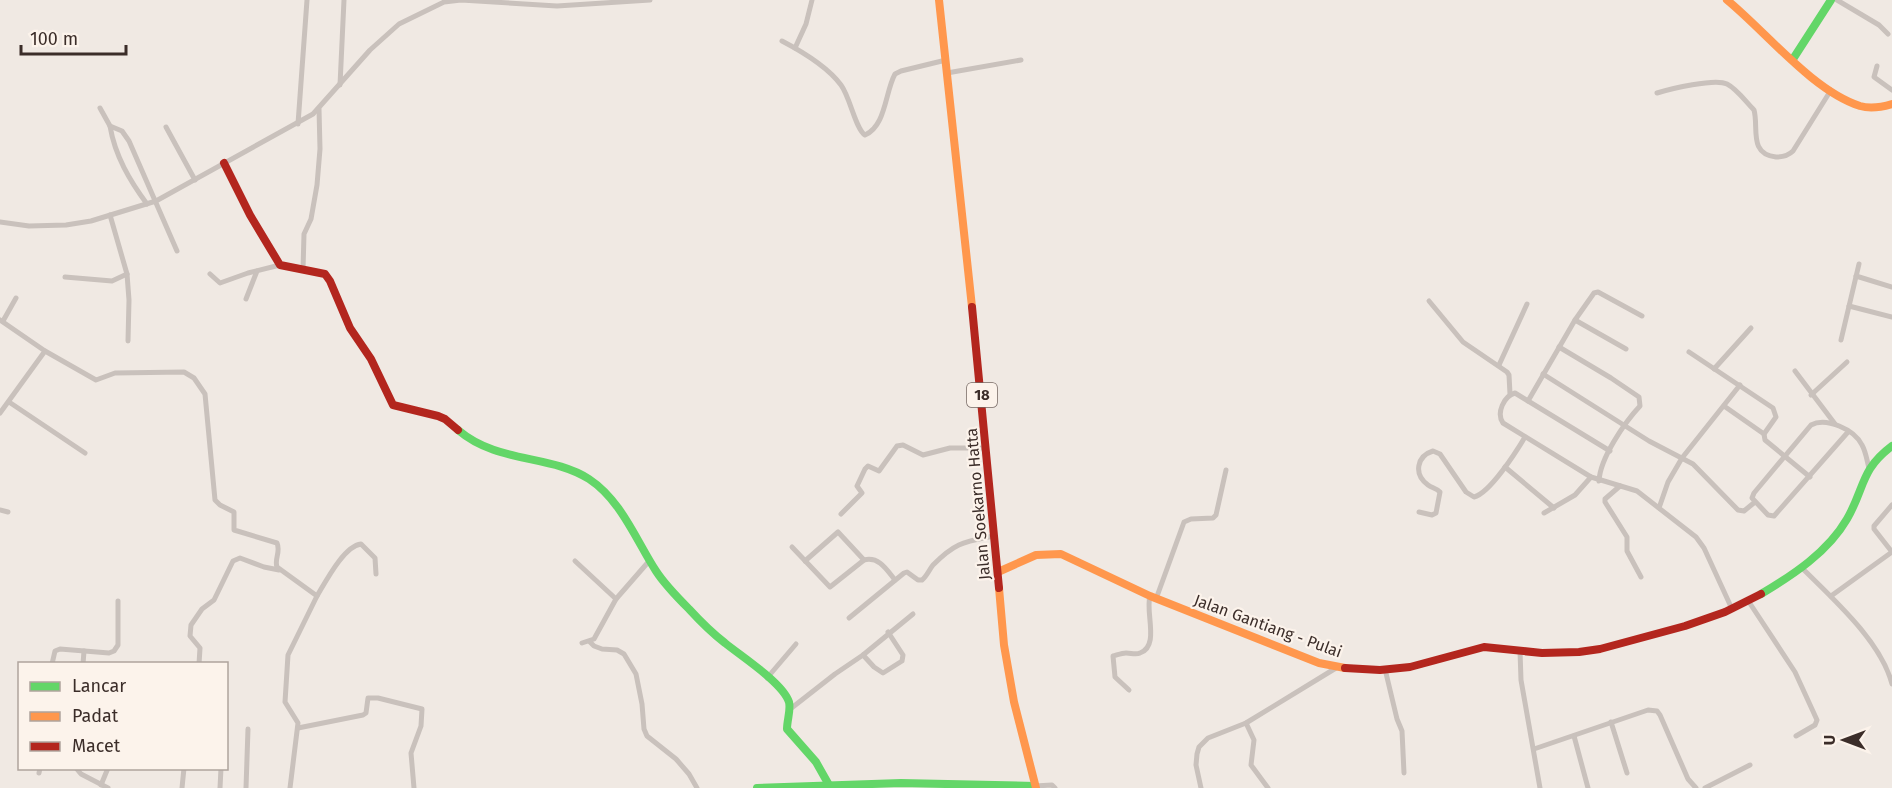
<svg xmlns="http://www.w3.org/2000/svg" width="1892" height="788" font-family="'Fira Sans',sans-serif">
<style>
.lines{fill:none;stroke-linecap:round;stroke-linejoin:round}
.street{stroke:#c9c1bc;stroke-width:5}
.fast{stroke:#63d668;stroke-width:8}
.slow{stroke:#ff974d;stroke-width:8}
.jam{stroke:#b3261e;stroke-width:8}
.labels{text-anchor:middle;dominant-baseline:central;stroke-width:4.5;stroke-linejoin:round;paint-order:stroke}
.shield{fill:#fcf3eb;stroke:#756863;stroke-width:1.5}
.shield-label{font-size:15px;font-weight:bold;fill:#3b2d29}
.street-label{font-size:16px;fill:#3b2d29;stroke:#fcf3eb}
</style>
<rect width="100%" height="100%" fill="#f0e9e3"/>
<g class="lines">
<g class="street">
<polyline points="1837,0 1879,25 1888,34"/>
<path d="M782,41C803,52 827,66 841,85C850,97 856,130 865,135C886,126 885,92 895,74L901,71L946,60"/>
<polyline points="795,48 806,24 812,0"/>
<polyline points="1877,66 1874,77 1892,90"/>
<polyline points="947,73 1021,60"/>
<polyline points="340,85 344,0"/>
<path d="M1657,93C1670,89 1715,78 1727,84C1737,89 1746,102 1754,110C1759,127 1748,154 1776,157C1783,157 1788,156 1793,151L1831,90"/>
<polyline points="100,108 110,126 122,131 129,141 177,251"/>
<polyline points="298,124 307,0"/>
<path d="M110,126C115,156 130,181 147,204"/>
<polyline points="166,127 195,180"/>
<polyline points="110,215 127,274 129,300 128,341"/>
<polyline points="0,222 29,226 66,225 91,221 156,201 313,114 370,50 399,24 444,2 461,0 557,6 650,0"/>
<polyline points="303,270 304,234 311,219 317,185 320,149 319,109"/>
<polyline points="210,274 220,283 248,273 280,265"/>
<polyline points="1856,276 1892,287"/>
<polyline points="65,277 112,281 127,274"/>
<polyline points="246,299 257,271"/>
<polyline points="1429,301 1463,342 1507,372 1509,375 1510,394"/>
<polyline points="1849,306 1892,317"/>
<polyline points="0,320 45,351 0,413"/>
<polyline points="1575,320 1626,349"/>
<polyline points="3,321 16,298"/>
<polyline points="1841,340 1859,264"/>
<path d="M1559,347L1611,378L1639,397L1640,406C1625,422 1600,458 1599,481"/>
<path d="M45,351L96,380L115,373L184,372L194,378L205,394L215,500L220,505L234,512V530L277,543C281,552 274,559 277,567L317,596L288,655L285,702L298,723L290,788"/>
<polyline points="1689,352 1773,408 1776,417 1764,434 1765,440 1810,477"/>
<polyline points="1499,365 1527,304"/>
<polyline points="1714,369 1751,328"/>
<polyline points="1795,371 1835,424"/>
<polyline points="1543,374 1649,441 1693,464 1738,510 1744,511 1755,502"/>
<polyline points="1811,395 1847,362"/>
<polyline points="1528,401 1575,320 1594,293 1598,292 1642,316"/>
<polyline points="9,402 85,453"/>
<polyline points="1724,406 1764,434"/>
<path d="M1848,432L1774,516L1768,515L1752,498L1754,493L1811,425C1826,417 1854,429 1862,445C1866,452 1867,461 1869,468"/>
<path d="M1610,451L1515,393C1504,396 1496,413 1503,423L1591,477L1637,491L1696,537L1704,548L1732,609"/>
<polyline points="1505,467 1554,508"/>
<polyline points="1620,486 1605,499 1605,502 1627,537 1627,551 1641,577"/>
<polyline points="1659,508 1668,482 1682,458 1740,385"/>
<polyline points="0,510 8,512"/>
<path d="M1419,512L1432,515L1436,513L1440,492C1436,488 1432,488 1428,485C1413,474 1417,456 1433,451L1440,454L1466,492L1474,497C1490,493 1516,452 1525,437"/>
<polyline points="1544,513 1575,495 1591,477"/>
<polyline points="841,514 862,493 857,486 865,469 868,466 879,471 897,446 903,445 923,455 950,448 986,448"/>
<path d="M792,547L830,587L864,560C879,556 887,570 895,580"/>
<polyline points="575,561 616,599 650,560"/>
<polyline points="805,561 838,532 864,560"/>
<path d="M1801,567C1832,598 1881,641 1892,684"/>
<path d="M317,596C326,581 344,546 361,544L375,558L376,574"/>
<polyline points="1831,596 1892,552 1874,529 1874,526 1892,505"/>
<polyline points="1156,599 1184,522 1191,519 1213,518 1216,515 1226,470"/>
<polyline points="1749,602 1795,672 1817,720 1815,725 1796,736"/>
<path d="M849,618L904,573L907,572L918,580H922C927,576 929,570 933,565C956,542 964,542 994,536"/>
<polyline points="590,642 594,646 602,649 617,650 624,654 636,674 642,704 644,729 647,736 676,759 689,774 697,788"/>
<polyline points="582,643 594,639 616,599"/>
<polyline points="1520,651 1521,680 1540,788"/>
<polyline points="863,655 874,667 883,673 902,661 903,655 888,632"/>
<polyline points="52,664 55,651 60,649 109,653 114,651 118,645 118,601"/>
<polyline points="83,664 84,651"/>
<polyline points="199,664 200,648 190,636 191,625 202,609 214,600 233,561 240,558 264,567 279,570"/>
<polyline points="1385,669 1397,719 1402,731 1404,773"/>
<polyline points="767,678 796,644"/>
<path d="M1129,690L1115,677L1113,656C1117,655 1122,653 1126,653C1131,653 1136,655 1140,653C1160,646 1145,612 1150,596"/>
<polyline points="789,710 835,674 863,655 913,614"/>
<polyline points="1611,722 1627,773"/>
<polyline points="1246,723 1254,740 1251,765 1268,788"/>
<polyline points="298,728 363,715 366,713 368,698 378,698 422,709 421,726 411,753 414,788"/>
<polyline points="1574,736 1588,788"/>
<polyline points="1534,749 1648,710 1657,711 1660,715 1688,779 1696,788"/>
<polyline points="76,768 81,774 108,788"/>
<polyline points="39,773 40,768"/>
<polyline points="101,785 108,768"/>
<polyline points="1035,786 1052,785 1055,788"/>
<polyline points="182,788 184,768"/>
<polyline points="220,788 221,768"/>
<polyline points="246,788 248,729"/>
<polyline points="1201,788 1196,765 1197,754 1199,747 1208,738 1246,723 1336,668"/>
<polyline points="1705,788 1750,765"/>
</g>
<g class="fast">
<polyline points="1793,59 1831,0"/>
<path d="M458,430C498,464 550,454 589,479C621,500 636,540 656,571C665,585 677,597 689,609C700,621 712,633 725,643C741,656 783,683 789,702C791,710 787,720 787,729L816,762L829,785"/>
<path d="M1761,594C1793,575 1828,552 1847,519C1865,488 1860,470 1892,446"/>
<polyline points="757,788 901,783 1035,786"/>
</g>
<g class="slow">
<polyline points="939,0 972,307"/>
<path d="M1727,0C1766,32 1813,91 1860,106C1871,109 1882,107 1892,104"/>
<polyline points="998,572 1036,555 1061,554 1150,596 1319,663 1345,668"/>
<polyline points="999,588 1004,645 1014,702 1036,788"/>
</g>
<g class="jam">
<polyline points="224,163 250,215 280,265 325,274 330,281 350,328 371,359 393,405 438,416 445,419 458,430"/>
<polyline points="972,307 999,588"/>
<polyline points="1345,668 1380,670 1410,667 1484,647 1542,653 1579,652 1600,649 1685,626 1725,612 1761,594"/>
</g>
</g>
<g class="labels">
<rect class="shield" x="967" y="383" width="30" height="24" rx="4.5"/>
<g class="shield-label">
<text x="982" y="395">18</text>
</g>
<g class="street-label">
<text transform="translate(978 504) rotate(-95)">Jalan Soekarno Hatta</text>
<text transform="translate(1268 626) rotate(20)">Jalan Gantiang - Pulai</text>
</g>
</g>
<rect x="18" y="662" width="210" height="108" fill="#fcf3eb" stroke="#afa49d" stroke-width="1.5"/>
<rect x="30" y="682" width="30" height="9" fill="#63d668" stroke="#afa49d" stroke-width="1.5"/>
<text x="72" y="692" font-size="18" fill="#3b2d29">Lancar</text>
<rect x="30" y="712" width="30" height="9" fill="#ff974d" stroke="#afa49d" stroke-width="1.5"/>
<text x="72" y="722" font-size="18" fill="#3b2d29">Padat</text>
<rect x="30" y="742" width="30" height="9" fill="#b3261e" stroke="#afa49d" stroke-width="1.5"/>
<text x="72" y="752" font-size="18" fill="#3b2d29">Macet</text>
<g transform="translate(1844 740) rotate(270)" stroke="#fcf3eb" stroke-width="4.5" paint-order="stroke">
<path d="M0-4.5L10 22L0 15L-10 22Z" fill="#3b2d29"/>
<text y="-9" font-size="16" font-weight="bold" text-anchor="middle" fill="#3b2d29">U</text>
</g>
<path d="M21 45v9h105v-9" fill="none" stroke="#3b2d29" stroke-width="3"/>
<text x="30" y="45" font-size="18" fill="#3b2d29" stroke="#fcf3eb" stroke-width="4.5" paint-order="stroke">100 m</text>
</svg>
